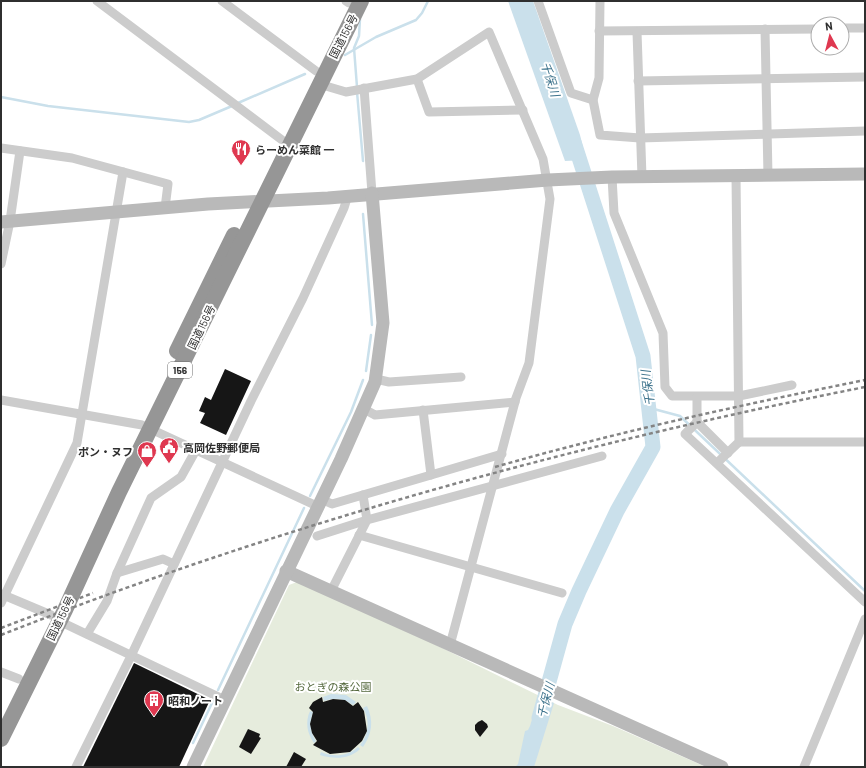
<svg xmlns="http://www.w3.org/2000/svg" width="866" height="768" font-family="Barlow,'Noto Sans JP',sans-serif">
<style>
.green{fill:#e6ecdd}
.water{fill:#cae0eb}
.lines{fill:none;stroke-linecap:round;stroke-linejoin:round}
.stream{stroke:#cae0eb;stroke-width:2.5}
.river{stroke:#cae0eb;stroke-width:15}
.building{fill:#161616}
.street{stroke:#ccc;stroke-width:9}
.secondary{stroke:#b9b9b9;stroke-width:13}
.highway{stroke:#969696;stroke-width:16}
.rail{stroke:#848484;stroke-width:2.5;stroke-dasharray:4 3;stroke-linecap:butt}
.labels{text-anchor:middle;dominant-baseline:central;stroke-width:4;stroke-linejoin:round;paint-order:stroke}
.shield{fill:#fff;stroke:#6d6d6d;stroke-width:1}
.shield-label{font-size:10px;font-weight:bold;fill:#2f2f2f}
.street-label{font-size:11px;fill:#2f2f2f;stroke:#fff}
.poi-label{font-size:11px;font-weight:bold;fill:#2f2f2f;stroke:#fff;text-anchor:start}
.park-label{font-size:11px;fill:#55693e;stroke:#fff}
.water-label{font-size:12px;font-style:italic;fill:#40758e;stroke:#fff}
</style>
<rect width="100%" height="100%" fill="#fff"/>
<polygon class="green" points="297,582 430,642 558,705 613,726 706,767 203,767 289,585"/>
<g class="water">
<polygon points="508,1 533,1 580,135 586,160 565,161"/>
<path d="M331,694L346,695L356,702L353,705C343,698 336,697 324,701L323,697Z"/>
<polygon points="539,696 554,703 534,767 515,767 518,764 525,731 528,730 530,726"/>
<path d="M367,706C374,721 372,734 363,747L360,745C369,734 370,720 363,708Z"/>
<path d="M310,711L313,712C309,724 310,731 316,741L314,743C307,733 305,722 310,711Z"/>
<path d="M358,747L360,749C349,760 333,759 320,755L321,752C333,757 347,757 358,747Z"/>
</g>
<g class="lines">
<g class="stream">
<polyline points="345,55 376,37 416,20 422,13 428,1"/>
<polyline points="357,87 354,48 359,36 360,19"/>
<polyline points="357,92 363,161"/>
<polyline points="1,97 48,106 189,122 199,120 232,106"/>
<polyline points="238,103 305,74"/>
<polyline points="363,214 372,325"/>
<polyline points="366,371 371,335"/>
<polyline points="650,408 680,416 865,591"/>
<polyline points="310,496 351,412 363,380"/>
<polyline points="218,690 304,508"/>
<polyline points="193,743 213,701"/>
</g>
<polyline class="river" points="539,718 565,624 579,591 617,511 653,447 643,356 574,142"/>
</g>
<g class="building">
<polygon points="225,369 251,381 226,435 200,423 205,413 199,411 205,397 211,400"/>
<polygon points="134,663 210,700 179,767 83,767"/>
<polygon points="322,697 323,702 333,699 345,700 353,706 358,702 364,711 367,731 362,741 350,752 330,754 313,745 317,741 312,733 310,724 313,712 309,708 313,702"/>
<polygon points="482,720 487,724 488,727 480,737 475,730 475,725 478,722"/>
<polygon points="248,729 260,734 259,737 261,738 251,754 239,747"/>
<polygon points="294,752 306,759 301,767 286,767"/>
</g>
<g class="lines">
<g class="street">
<polyline points="97,1 282,140"/>
<polyline points="222,1 316,71"/>
<polyline points="346,1 349,3"/>
<polyline points="538,1 571,93 593,100"/>
<polyline points="600,1 599,78 593,100 600,135 640,138 865,131"/>
<polyline points="842,28 865,28"/>
<polyline points="765,29 768,176"/>
<polyline points="599,31 818,29"/>
<polyline points="637,32 642,177"/>
<polyline points="417,79 429,112 523,110"/>
<polyline points="638,81 865,77"/>
<polyline points="319,84 346,92 417,79 489,32 543,159 550,199 529,363 516,398 450,645"/>
<polyline points="364,88 372,193"/>
<polyline points="1,148 72,158 168,184 165,208"/>
<polyline points="612,177 614,213 663,333 665,387 672,396 739,396 792,385"/>
<polyline points="1,264 10,221 20,151"/>
<polyline points="376,379 389,382 461,377"/>
<polyline points="697,397 697,422 685,434 865,602"/>
<polyline points="1,400 142,425 317,506"/>
<polyline points="364,409 375,415 515,402"/>
<polyline points="423,410 431,475 502,454"/>
<polyline points="697,422 728,453"/>
<polyline points="739,442 865,442"/>
<polyline points="717,463 739,442 736,176"/>
<polyline points="321,499 332,504 431,475"/>
<polyline points="359,535 562,593"/>
<polyline points="317,536 367,520 363,495"/>
<polyline points="174,564 163,559 117,573 151,498 181,477 196,450"/>
<polyline points="331,591 367,520 602,456"/>
<polyline points="1,594 51,615"/>
<polyline points="1,603 77,443 123,172"/>
<polyline points="59,621 225,700"/>
<polyline points="87,634 107,601 117,573"/>
<polyline points="1,672 19,679"/>
<polyline points="76,767 131,656 251,401 303,298 344,208 348,195"/>
<polyline points="804,767 865,619"/>
</g>
<g class="secondary">
<polyline points="1,222 208,204 328,198 548,180 612,177 865,174"/>
<polyline points="286,571 722,767"/>
<polyline points="193,767 341,459 375,382 383,323 372,193"/>
</g>
<g class="highway">
<polyline points="177,351 234,235"/>
<polyline points="1,739 65,610 119,492 361,1"/>
</g>
<g class="rail">
<path d="M495,467C617,432 741,405 865,380"/>
<polyline points="1,628 93,593"/>
<path d="M1,635C280,525 571,445 865,387"/>
</g>
</g>
<defs>
<symbol id="restaurant-pin" viewBox="-11 -11 22 30"><path d="M0 17L-7.5 6A9.5 9.5 0 1 1 7.5 6Z" fill="#df3850" stroke="#fff"/><path d="M-5-6h1v4h1v-4h1v4h1v-4h1v5L-1.5 .5V6h-2V.5L-5-1ZM5-6V6H3V1.5H1.5Q1.5-4 5-6Z" fill="#fff"/></symbol>
<symbol id="civic-pin" viewBox="-11 -11 22 30"><path d="M0 17L-7.5 6A9.5 9.5 0 1 1 7.5 6Z" fill="#df3850" stroke="#fff"/><path d="M-.6-6.5H3V-4.5H.6V-3L4-1V1h2V6H-6V1h2V-1L-.6-3ZM-1.2 2.5V6h2.4V2.5Z" fill="#fff"/></symbol>
<symbol id="shop-pin" viewBox="-11 -11 22 30"><path d="M0 17L-7.5 6A9.5 9.5 0 1 1 7.5 6Z" fill="#df3850" stroke="#fff"/><path d="M-5-2.5h2.3a2.7 3.5 0 0 1 5.4 0H5L5.5 6h-11ZM-1.5-2.5h3a1.5 2.3 0 0 0-3 0Z" fill="#fff"/></symbol>
<symbol id="building-pin" viewBox="-11 -11 22 30"><path d="M0 17L-7.5 6A9.5 9.5 0 1 1 7.5 6Z" fill="#df3850" stroke="#fff"/><path d="M-4-6H4V6H1V3H-1V6H-4ZM-2.5-4.3h1.7v1.8h-1.7ZM.8-4.3h1.7v1.8H.8ZM-2.5-1h1.7V.8h-1.7ZM.8-1h1.7V.8H.8Z" fill="#fff"/></symbol>
</defs>
<g fill-rule="evenodd">
<use href="#restaurant-pin" x="230" y="138" width="22" height="30"/>
<use href="#civic-pin" x="158" y="436" width="22" height="30"/>
<use href="#shop-pin" x="136" y="440" width="22" height="30"/>
<use href="#building-pin" x="143" y="689" width="22" height="30"/>
</g>
<g class="labels">
<rect class="shield" x="168" y="362" width="24" height="16" rx="3"/>
<g class="shield-label">
<text x="180" y="370">156</text>
</g>
<g class="street-label">
<text transform="translate(343 36) rotate(-63)">国道156号</text>
<text transform="translate(201 327) rotate(-64)">国道156号</text>
<text transform="translate(60 618) rotate(-64)">国道156号</text>
</g>
<g class="poi-label">
<text x="255" y="149">らーめん菜館 一</text>
<text x="183" y="447">高岡佐野郵便局</text>
<text x="133" y="451" text-anchor="end">ポン・ヌフ</text>
<text x="168" y="700">昭和ノート</text>
</g>
<g class="park-label">
<text x="333" y="686">おとぎの森公園</text>
</g>
<g class="water-label">
<text transform="translate(551 79) rotate(72)">千保川</text>
<text transform="translate(647 388) rotate(-97)">千保川</text>
<text transform="translate(545 700) rotate(-75)">千保川</text>
</g>
</g>
<rect width="866" height="768" fill="none" stroke="#2f2f2f" stroke-width="4"/>
<g transform="translate(830 36) rotate(353)"><circle r="19" fill="#ffffff" stroke="#acacac"/>
<path d="M0-3L7 15L0 10L-7 15Z" fill="#df3850"/>
<text y="-6" font-size="11" font-weight="bold" text-anchor="middle" fill="#2f2f2f">N</text>
</g>
</svg>
